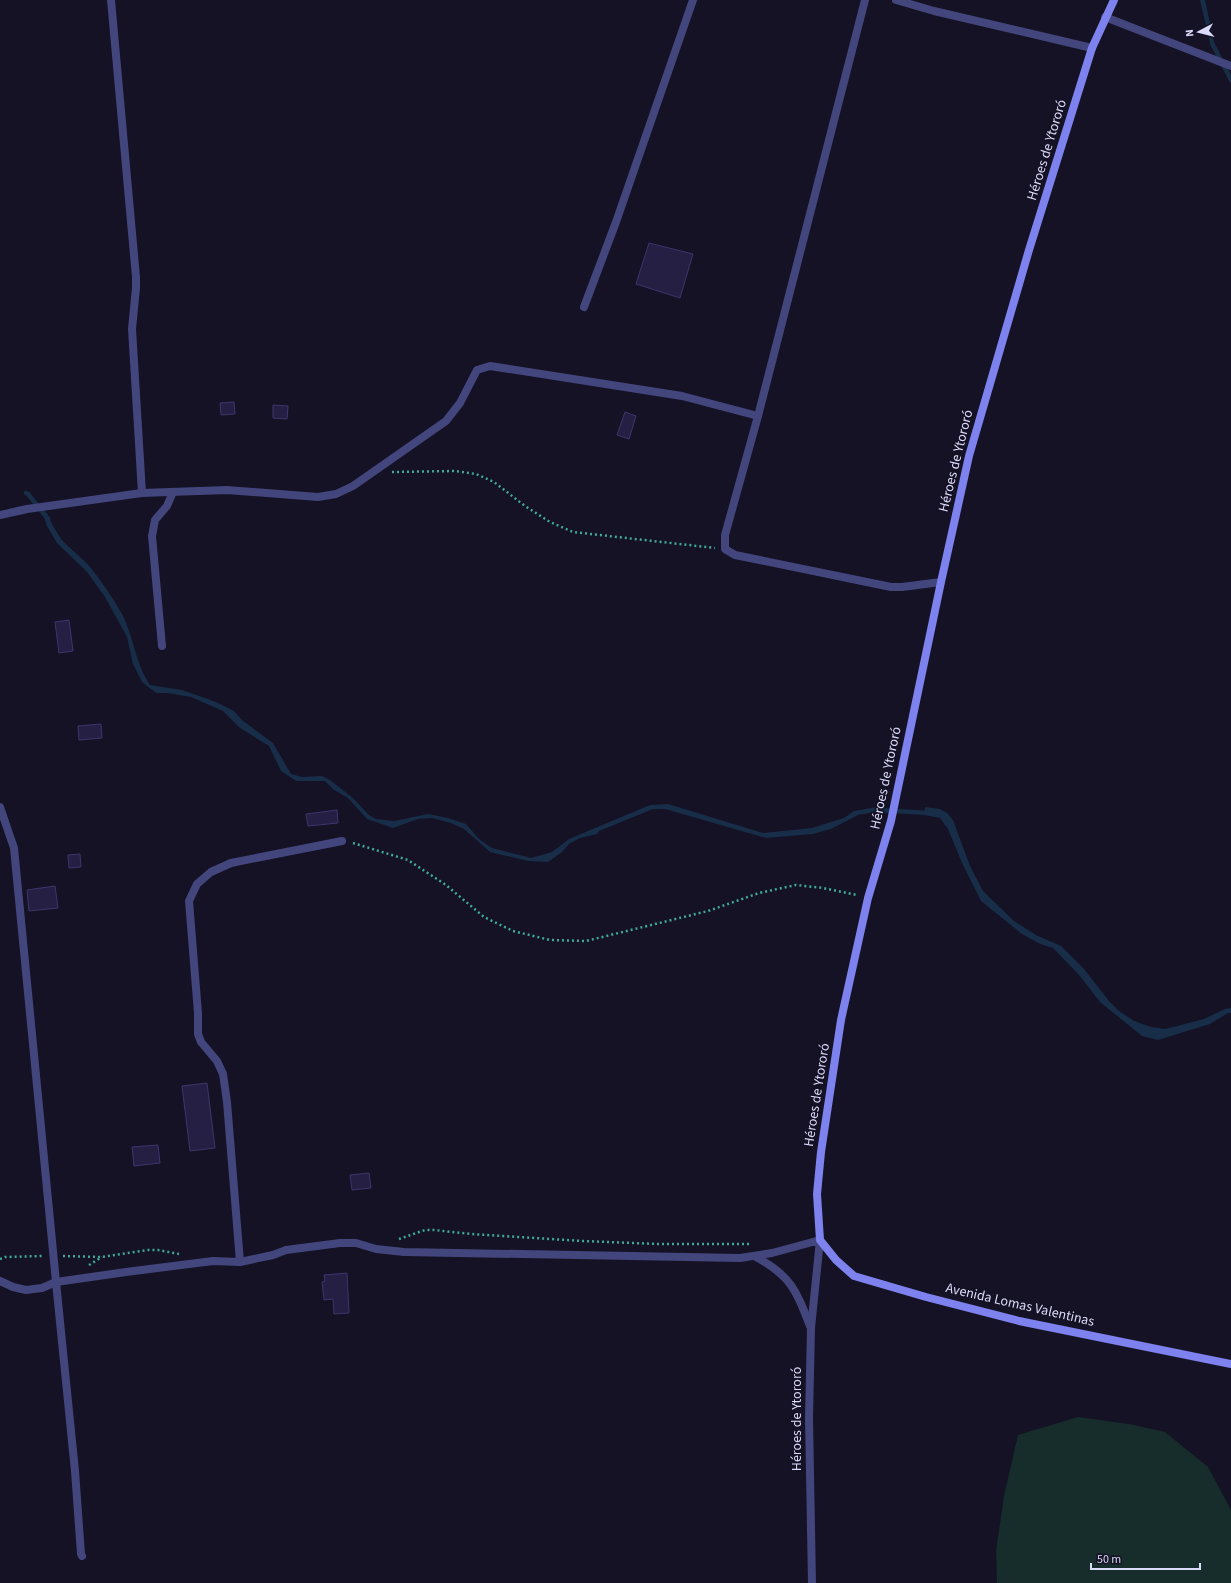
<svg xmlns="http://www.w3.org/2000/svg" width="1231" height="1583" font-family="'Source Sans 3',sans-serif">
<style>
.green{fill:#162d2b}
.water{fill:#172d48}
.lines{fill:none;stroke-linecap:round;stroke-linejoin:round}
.stream{stroke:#172d48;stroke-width:4.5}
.building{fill:#252043;stroke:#3d356c}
.path{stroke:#3fa99c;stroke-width:2.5;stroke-dasharray:2 3;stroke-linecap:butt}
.lane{stroke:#43457d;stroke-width:8}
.street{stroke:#43457d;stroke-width:8}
.secondary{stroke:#7d82ee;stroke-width:8}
.labels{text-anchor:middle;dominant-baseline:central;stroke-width:3.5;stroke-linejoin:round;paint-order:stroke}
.street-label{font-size:14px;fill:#dcdafa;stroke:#141224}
</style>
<rect width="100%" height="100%" fill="#141224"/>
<polygon class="green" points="1078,1417 1129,1424 1165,1432 1208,1467 1231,1510 1231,1583 997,1583 996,1551 1004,1496 1018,1435"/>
<g class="water">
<polygon points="1200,0 1205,0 1215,47 1211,47"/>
<path d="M47,513C51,523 56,532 62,540C71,550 83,558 91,568C102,582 113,598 122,614C134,637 135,663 150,685L182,690L216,702L234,711L242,720L273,743L291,774L302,777L322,776L330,780L353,798L369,815L376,819L394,821L428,814L448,818L466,824L479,839L492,848L531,858L552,852L569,839L650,805L668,804L763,833L812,828L844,818L854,811L883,806L881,811L858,815L831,829L813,834L766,838L665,809H653L599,831L597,834L580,838L569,844L562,852L548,862L528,861L490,852L464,829L451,823L432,818L418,819L393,828L367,819L348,798L334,790L325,781H296L281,771L269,746L240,728L223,711L191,697L167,693H156L142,682L133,664L127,637L105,597L87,572L57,543L47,526L43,514Z"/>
<polygon points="925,807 940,809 947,813 953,820 970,866 983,891 1014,921 1036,935 1061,946 1084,969 1109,1001 1119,1011 1134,1021 1151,1027 1165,1029 1204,1019 1225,1009 1231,1008 1231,1013 1228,1013 1210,1024 1158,1040 1142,1036 1100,1002 1079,975 1053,948 1040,944 1022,934 981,901 962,863 948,829 940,818 924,815"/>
</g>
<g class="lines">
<g class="stream">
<polyline points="1212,43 1231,80"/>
<polyline points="26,493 28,494 48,519"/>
<polyline points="876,810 930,813"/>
</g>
</g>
<g class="building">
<polygon points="649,243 693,254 680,298 636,284"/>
<polygon points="234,402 235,414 221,415 220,403"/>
<polygon points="273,405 288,406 287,419 273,418"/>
<polygon points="625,412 636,416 629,439 617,435"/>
<polygon points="69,620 73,651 59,653 55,622"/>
<polygon points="101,724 102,738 79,740 78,726"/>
<polygon points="337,810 338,823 308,826 306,814"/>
<polygon points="80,854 81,867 69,868 68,855"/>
<polygon points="55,886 58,908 29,911 27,890"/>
<polygon points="207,1083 215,1148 190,1151 182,1086"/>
<polygon points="158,1145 160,1163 134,1166 132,1147"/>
<polygon points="369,1173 371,1188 352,1190 350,1175"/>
<polygon points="347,1273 349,1313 334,1314 333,1299 324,1300 322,1282 325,1281 324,1275"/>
</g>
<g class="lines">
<g class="path">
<polyline points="392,472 456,471 476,474 494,482 525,506 550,522 573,532 715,548"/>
<polyline points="353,843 408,860 446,885 484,917 513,931 550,940 586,941 708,911 759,893 796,885 823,888 857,895"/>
<polyline points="399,1239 425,1230 434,1230 471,1234 583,1241 658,1244 751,1244"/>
<polyline points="63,1256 102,1257 148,1250 158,1250 179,1254"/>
<polyline points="0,1259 5,1257 44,1256"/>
<polyline points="89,1265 102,1257"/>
</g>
<g class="lane">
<polyline points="584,307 616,222 693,0"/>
<polyline points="162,646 152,536 155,520 167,506 173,492"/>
<polyline points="240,1262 227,1102 223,1074 217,1061 201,1042 198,1034 198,1013 189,901 197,884 211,872 231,863 342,841"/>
<polyline points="56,1282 75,1471 81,1554 82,1556"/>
</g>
<g class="street">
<polyline points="111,0 136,277 136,288 132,329 142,493"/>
<polyline points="865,0 758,416 725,535 725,549 735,555 891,587 902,587 941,582"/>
<polyline points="896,0 934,11 1092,48"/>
<polyline points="1105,17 1231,66"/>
<polyline points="0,515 27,509 142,493 227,490 318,497 336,494 353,486 446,421 460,403 477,370 490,366 682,396 758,416"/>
<polyline points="0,807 14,848 56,1282"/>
<path d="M756,1257C791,1276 796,1290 810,1326"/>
<polyline points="0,1281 13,1287 26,1290 42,1288 56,1282 126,1272 213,1261 240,1262 273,1255 286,1250 340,1243 356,1243 376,1249 404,1252 740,1258 772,1253 820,1240 811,1328 809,1418 812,1583"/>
</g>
<polyline class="secondary" points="1114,0 1092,48 1029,250 969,456 941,582 891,821 868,898 841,1020 821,1152 817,1194 820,1240 836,1260 854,1276 926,1297 1019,1321 1231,1364"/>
</g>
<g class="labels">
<g class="street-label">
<text transform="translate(1047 150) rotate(-73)">Héroes de Ytororó</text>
<text transform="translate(956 461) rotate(-76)">Héroes de Ytororó</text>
<text transform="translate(886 778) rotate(-78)">Héroes de Ytororó</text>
<text transform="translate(817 1095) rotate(-81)">Héroes de Ytororó</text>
<text transform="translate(1020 1305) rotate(13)">Avenida Lomas Valentinas</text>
<text transform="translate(797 1419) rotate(-90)">Héroes de Ytororó</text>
</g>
</g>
<g transform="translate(1199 32) rotate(263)" stroke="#141224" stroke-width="3" paint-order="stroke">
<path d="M0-3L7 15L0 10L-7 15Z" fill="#dcdafa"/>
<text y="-6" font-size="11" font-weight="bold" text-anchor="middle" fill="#dcdafa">N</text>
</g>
<path d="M1091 1563v6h109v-6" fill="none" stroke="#dcdafa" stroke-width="2"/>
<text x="1097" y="1563" font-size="12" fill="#dcdafa" stroke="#141224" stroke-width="3" paint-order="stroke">50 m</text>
</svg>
